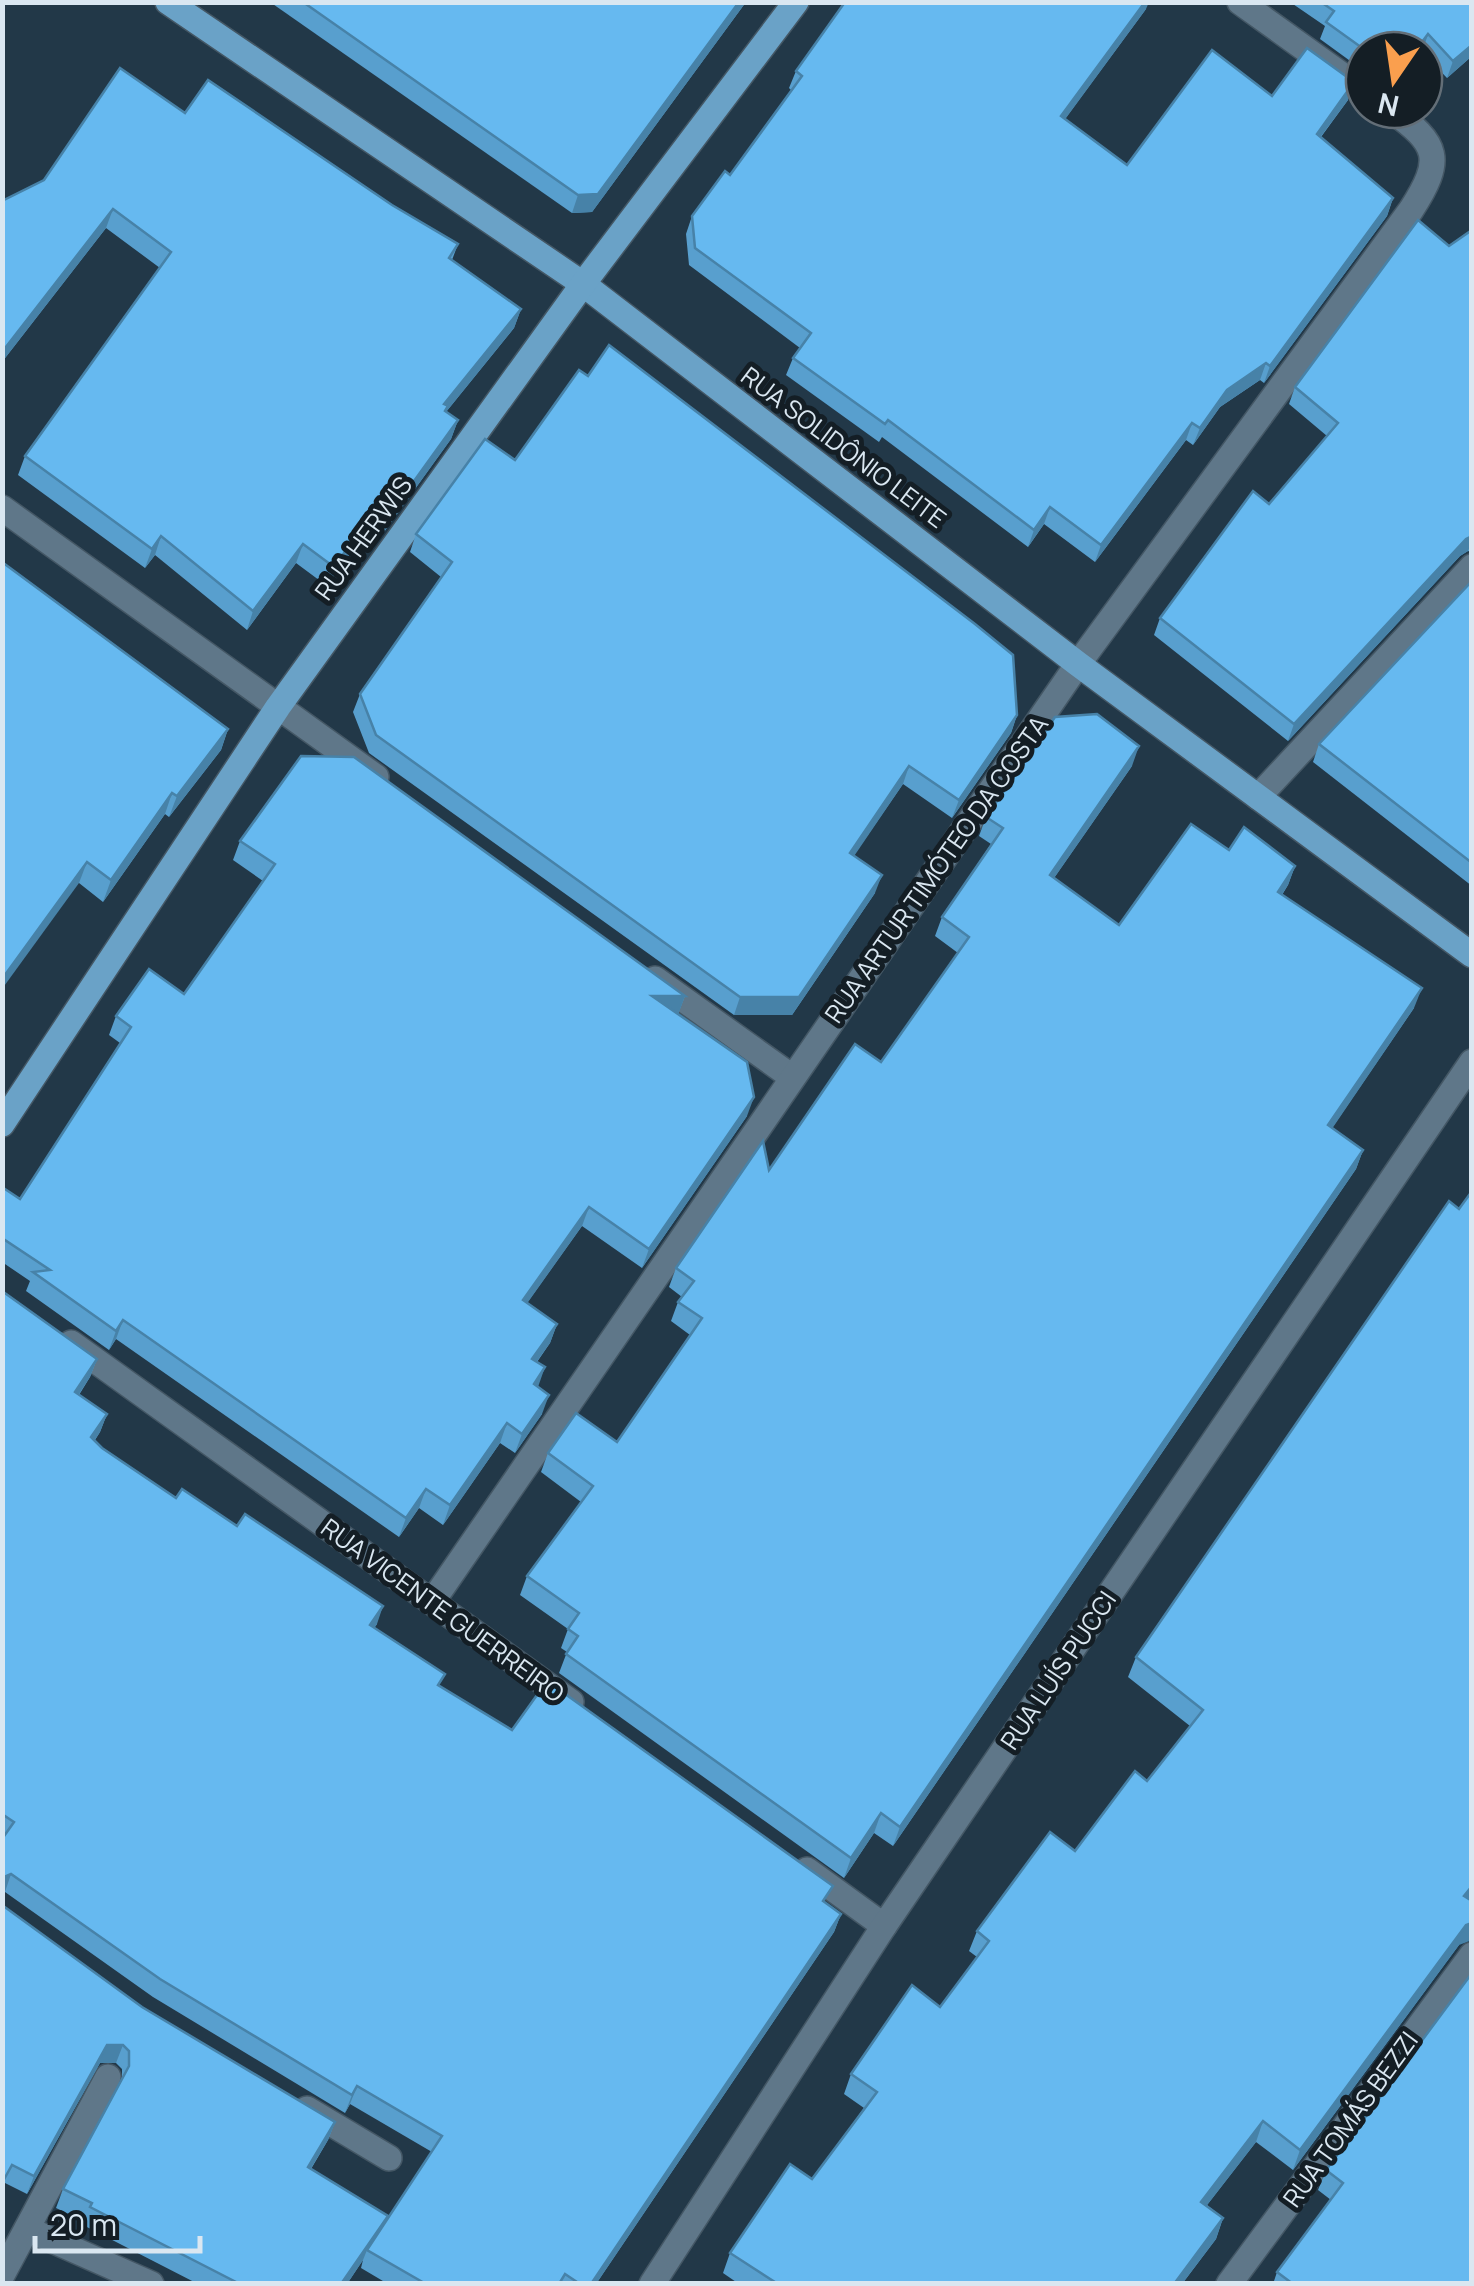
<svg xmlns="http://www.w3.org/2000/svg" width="1474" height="2286" font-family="Manrope,sans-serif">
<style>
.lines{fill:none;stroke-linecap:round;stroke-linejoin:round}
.minor-casing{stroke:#445765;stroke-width:28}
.major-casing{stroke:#445765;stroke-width:28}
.minor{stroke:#5f7789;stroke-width:25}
.major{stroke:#6aa2c7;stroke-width:25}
.wall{fill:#589fce}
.shaded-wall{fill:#4782a8}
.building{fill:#66b9f0;stroke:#4782a8;stroke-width:2.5}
.labels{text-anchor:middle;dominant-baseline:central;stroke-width:10;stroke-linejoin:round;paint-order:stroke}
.street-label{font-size:25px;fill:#dae7f1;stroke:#141e25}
</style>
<rect width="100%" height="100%" fill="#223848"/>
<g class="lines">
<defs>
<g id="minor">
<polyline points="1240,2 1364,91"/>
<polyline points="2,508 376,777"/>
<polyline points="1258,797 1472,567"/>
<polyline points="655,979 792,1077"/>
<polyline points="71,1343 571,1702"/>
<path d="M432,1602L1078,664L1411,210C1444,159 1439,144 1391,110"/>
<polyline points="807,1870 884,1926"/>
<polyline points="307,2109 389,2158"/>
<polyline points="27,2229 151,2284"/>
<polyline points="2,2275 108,2077"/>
<polyline points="652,2284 884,1926 1472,1062"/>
<polyline points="1229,2284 1472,1955"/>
</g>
<g id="major">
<polyline points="168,2 583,284 1078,664 1472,955"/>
<polyline points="2,1124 278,707 583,284 796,2"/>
</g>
</defs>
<use href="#minor" class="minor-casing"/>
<use href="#major" class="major-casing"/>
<use href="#minor" class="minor"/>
<use href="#major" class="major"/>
</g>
<g class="wall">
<polygon points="270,2 746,2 592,212 572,213"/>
<polygon points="1290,2 1472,2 1472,56 1447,78 1424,54 1424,50 1364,50 1364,71 1320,39 1325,26"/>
<polygon points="1146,9 1065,119 1127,165 1272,96 1348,100 1321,137 1393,198 1387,216 1264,383 1260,380 1220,407 1193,445 1186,440 1095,562 1044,524 1028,547 882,437 879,442 786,375 793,358 800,348 689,265 686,234 692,216 730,175 791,90 789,88 796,71"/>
<polygon points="185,113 392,205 458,244 452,260 521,309 514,328 446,412 458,420 451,439 384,532 372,523 327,586 296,563 247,630 155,555 145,568 18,475 25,456 160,268 106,228 2,362 2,201"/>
<polygon points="1472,230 1472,552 1468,551 1460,556 1288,741 1154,635 1160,618 1269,504 1327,436 1289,404 1295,387 1449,246"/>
<polygon points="515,460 1017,715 1011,733 952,818 903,784 854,855 875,893 792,1015 734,1015 369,753 353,712 360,694 441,577 410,552 416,534"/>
<polygon points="2,562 228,729 221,750 169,817 165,814 103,902 79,883"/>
<polygon points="1472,581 1472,886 1313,762 1319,744"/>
<polygon points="1132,766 1054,878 1119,925 1229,850 1295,866 1288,885 1282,895 1414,1008 1332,1128 1363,1150 1356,1169 893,1846 874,1833 844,1878 559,1673 567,1652 561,1648 568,1629 520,1595 527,1576 581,1502 541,1472 548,1453 617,1442 690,1335 671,1321 678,1302 682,1297 669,1287 676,1268 769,1170 881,1062 958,953 935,936 942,917 991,844 979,836 986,817"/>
<polygon points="240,841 685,996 678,1014 747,1116 642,1268 582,1226 527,1303 557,1324 550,1343 537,1362 538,1387 542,1414 515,1453 500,1443 443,1525 419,1508 399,1537 116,1339 109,1350 26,1291 30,1281 2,1262 2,1187 20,1199 120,1043 109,1035 116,1016 184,994 263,881 233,860"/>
<polygon points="2,1291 97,1359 90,1377 79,1395 107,1414 100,1432 95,1440 102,1448 176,1498 377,1624 374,1628 440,1686 512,1730 827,1904 841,1914 834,1932 596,2284 388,2284 361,2268 363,2260 347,2284 198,2284 83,2225 84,2221 56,2208 63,2189 122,2078 122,2069 116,2063 100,2063 27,2194 5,2183 2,1905 142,2007 335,2122 328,2140 311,2169 386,2221 432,2152 350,2104 345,2113 153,1997 5,1892 2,1837"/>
<polygon points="1136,1657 1469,1899 1459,1945 1293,2170 1256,2142 1207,2205 1223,2218 1216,2239 1182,2284 739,2284 723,2273 730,2253 812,2179 864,2108 844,2094 851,2074 940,2007 977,1957 969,1951 977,1931 1075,1851 1147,1781 1190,1726 1128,1677"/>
<polygon points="1326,2170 1472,2284 1273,2284 1277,2272 1331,2200 1318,2190"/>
</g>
<g class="shaded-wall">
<polygon points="739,2 746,2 592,212 572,213 578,195"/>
<polygon points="1145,2 1149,2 1146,9 1055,133 1061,116"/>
<polygon points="1428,34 1423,50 1416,50"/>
<polygon points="1472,45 1472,56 1447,78 1453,61"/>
<polygon points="1354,82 1348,100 1310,151 1317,134"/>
<polygon points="1393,198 1387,216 1264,383 1270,366"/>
<polygon points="113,209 106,228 2,362 2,352"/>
<polygon points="521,309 514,328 446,412 444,404"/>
<polygon points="1266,363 1260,380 1220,407 1193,445 1200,428 1227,390"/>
<polygon points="458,420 451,439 384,532 391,513"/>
<polygon points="1192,423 1186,440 1095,562 1101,545"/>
<polygon points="379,504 372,523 327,586 334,567"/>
<polygon points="1050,507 1044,524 1028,547 1034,530"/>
<polygon points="161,536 155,555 145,568 152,549"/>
<polygon points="1472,536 1472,542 1468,551 1460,556 1288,741 1294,724 1466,539"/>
<polygon points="303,544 296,563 247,630 253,611"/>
<polygon points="1017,715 1011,733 952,818 959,800"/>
<polygon points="228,729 221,750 169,817 177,796"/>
<polygon points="1139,746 1132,766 1043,894 1050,875"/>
<polygon points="909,766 903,784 844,871 850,853"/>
<polygon points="172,793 165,814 103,902 111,880"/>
<polygon points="87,862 79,883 2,989 2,979"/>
<polygon points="1295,866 1288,885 1271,911 1278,892"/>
<polygon points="882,875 875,893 792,1015 734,1015 740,997"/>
<polygon points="1422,988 1414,1008 1321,1145 1328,1125"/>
<polygon points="652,996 685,996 678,1015"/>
<polygon points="754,1097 747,1116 642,1268 649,1249"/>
<polygon points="1363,1150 1356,1169 893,1846 900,1827"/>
<polygon points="589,1207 582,1226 516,1319 523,1300"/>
<polygon points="123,1320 116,1339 109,1350 116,1331"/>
<polygon points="557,1324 550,1343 525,1378 532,1359"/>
<polygon points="97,1359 90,1377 68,1411 75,1392"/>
<polygon points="545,1367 538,1387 534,1384"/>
<polygon points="549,1395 542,1414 515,1453 522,1434"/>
<polygon points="107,1414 100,1432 85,1455 91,1437"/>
<polygon points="507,1423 500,1443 443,1525 450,1505"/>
<polygon points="426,1489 419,1508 399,1537 406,1518"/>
<polygon points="383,1606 377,1624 364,1644 370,1625"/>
<polygon points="881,1813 874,1833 844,1878 851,1858"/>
<polygon points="11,1874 5,1892 2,1893 2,1878"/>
<polygon points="1472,1886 1472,1896 1457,1916 1464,1896"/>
<polygon points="841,1914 834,1932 596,2284 591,2284"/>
<polygon points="1472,1923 1472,1940 1459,1945 1293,2170 1300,2150 1466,1925"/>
<polygon points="107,2045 123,2045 116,2063 100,2063 27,2194 34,2176"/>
<polygon points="357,2086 350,2104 345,2113 352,2095"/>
<polygon points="1263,2121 1256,2142 1194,2222 1201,2202"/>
<polygon points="335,2122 328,2140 301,2185 308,2167"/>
<polygon points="388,2216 367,2250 363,2260 347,2284 341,2284"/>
<polygon points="1223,2218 1216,2239 1182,2284 1174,2284"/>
</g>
<g class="building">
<polygon points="303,2 739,2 598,194 578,195"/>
<polygon points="845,2 1145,2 1061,116 1127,165 1212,50 1272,96 1307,48 1354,82 1317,134 1393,198 1270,366 1266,363 1227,390 1200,428 1192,423 1101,545 1050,507 1034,530 888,420 885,424 793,358 811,333 695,248 692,216 725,171 730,175 802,76 796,71"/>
<polygon points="1321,2 1472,2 1472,45 1453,61 1428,34 1416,50 1390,50 1382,44 1378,50 1365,50 1326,22 1334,11"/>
<polygon points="120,68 185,113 208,80 392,205 458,244 449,258 521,309 444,404 448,406 445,411 458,420 391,513 379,504 334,567 303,544 253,611 161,536 152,549 25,456 171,252 113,209 2,352 2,201 44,180"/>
<polygon points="1418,220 1449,246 1472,230 1472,536 1466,539 1294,724 1160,618 1253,491 1269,504 1338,423 1295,387"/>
<polygon points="609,345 975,624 1013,655 1017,715 959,800 909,766 850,853 882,875 799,997 740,997 376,735 360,694 452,562 416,534 485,439 515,460 579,370 588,376"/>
<polygon points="2,562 228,729 177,796 172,793 111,880 87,862 2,979"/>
<polygon points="1472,581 1472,863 1319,744"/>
<polygon points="1097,714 1139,746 1050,875 1119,925 1191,824 1229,850 1244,827 1295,866 1278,892 1422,988 1328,1125 1363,1150 900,1827 881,1813 851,1858 566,1654 578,1636 568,1629 579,1613 527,1576 593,1486 548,1453 576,1413 617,1442 702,1318 678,1302 694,1281 676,1268 763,1141 769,1170 855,1044 881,1062 969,937 942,917 1003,828 986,817 1055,717"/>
<polygon points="301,756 354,757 685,996 652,996 747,1062 754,1097 649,1249 589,1207 523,1300 557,1324 532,1359 545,1367 534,1384 549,1395 522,1434 507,1423 450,1505 426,1489 406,1518 123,1320 116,1331 33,1272 50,1270 2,1238 2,1187 20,1199 131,1027 116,1016 149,969 184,994 275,864 240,841"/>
<polygon points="1472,1191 1472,1886 1464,1896 1472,1901 1472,1923 1466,1925 1300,2150 1263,2121 1201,2202 1223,2218 1174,2284 778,2284 730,2253 790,2164 812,2179 877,2092 851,2074 912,1985 940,2007 989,1941 977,1931 1050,1832 1075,1851 1135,1771 1147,1781 1203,1710 1136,1657 1449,1201 1459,1209"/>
<polygon points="2,1291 97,1359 75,1392 107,1414 91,1437 102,1448 176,1498 182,1489 237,1526 245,1514 383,1606 370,1625 445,1674 438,1685 512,1730 547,1681 833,1886 823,1901 841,1914 591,2284 580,2284 565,2274 559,2284 426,2284 367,2250 442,2136 357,2086 352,2095 160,1979 11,1874 2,1878 2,1839 14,1822 2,1814"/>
<polygon points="2,1905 142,2007 335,2122 308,2167 388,2216 341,2284 240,2284 90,2207 92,2203 63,2189 129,2066 129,2051 123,2045 107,2045 34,2176 12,2165 2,2183"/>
<polygon points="1472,1973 1472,2284 1293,2284 1277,2272 1343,2183 1326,2170"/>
</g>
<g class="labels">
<g class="street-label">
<text transform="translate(844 447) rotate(37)">RUA SOLIDÔNIO LEITE</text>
<text transform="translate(363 538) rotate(-54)">RUA HERWIS</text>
<text transform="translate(936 869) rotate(-55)">RUA ARTUR TIMÓTEO DA COSTA</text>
<text transform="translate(443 1610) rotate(36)">RUA VICENTE GUERREIRO</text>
<text transform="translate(1058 1670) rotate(-56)">RUA LUÍS PUCCI</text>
<text transform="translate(1350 2119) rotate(-54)">RUA TOMÁS BEZZI</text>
</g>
</g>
<rect width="1474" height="2286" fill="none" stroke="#dae7f1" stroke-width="10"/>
<g transform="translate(1394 80) rotate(193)"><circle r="48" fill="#141e25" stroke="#636e77" stroke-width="2.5"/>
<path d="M0-8L18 38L0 25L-18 38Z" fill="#fa9f4e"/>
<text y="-15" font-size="28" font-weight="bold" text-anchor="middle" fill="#dae7f1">N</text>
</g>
<path d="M35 2236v15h165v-15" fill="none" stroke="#dae7f1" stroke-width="5"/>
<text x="50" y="2236" font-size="30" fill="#dae7f1" stroke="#141e25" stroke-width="8" paint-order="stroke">20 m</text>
</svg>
